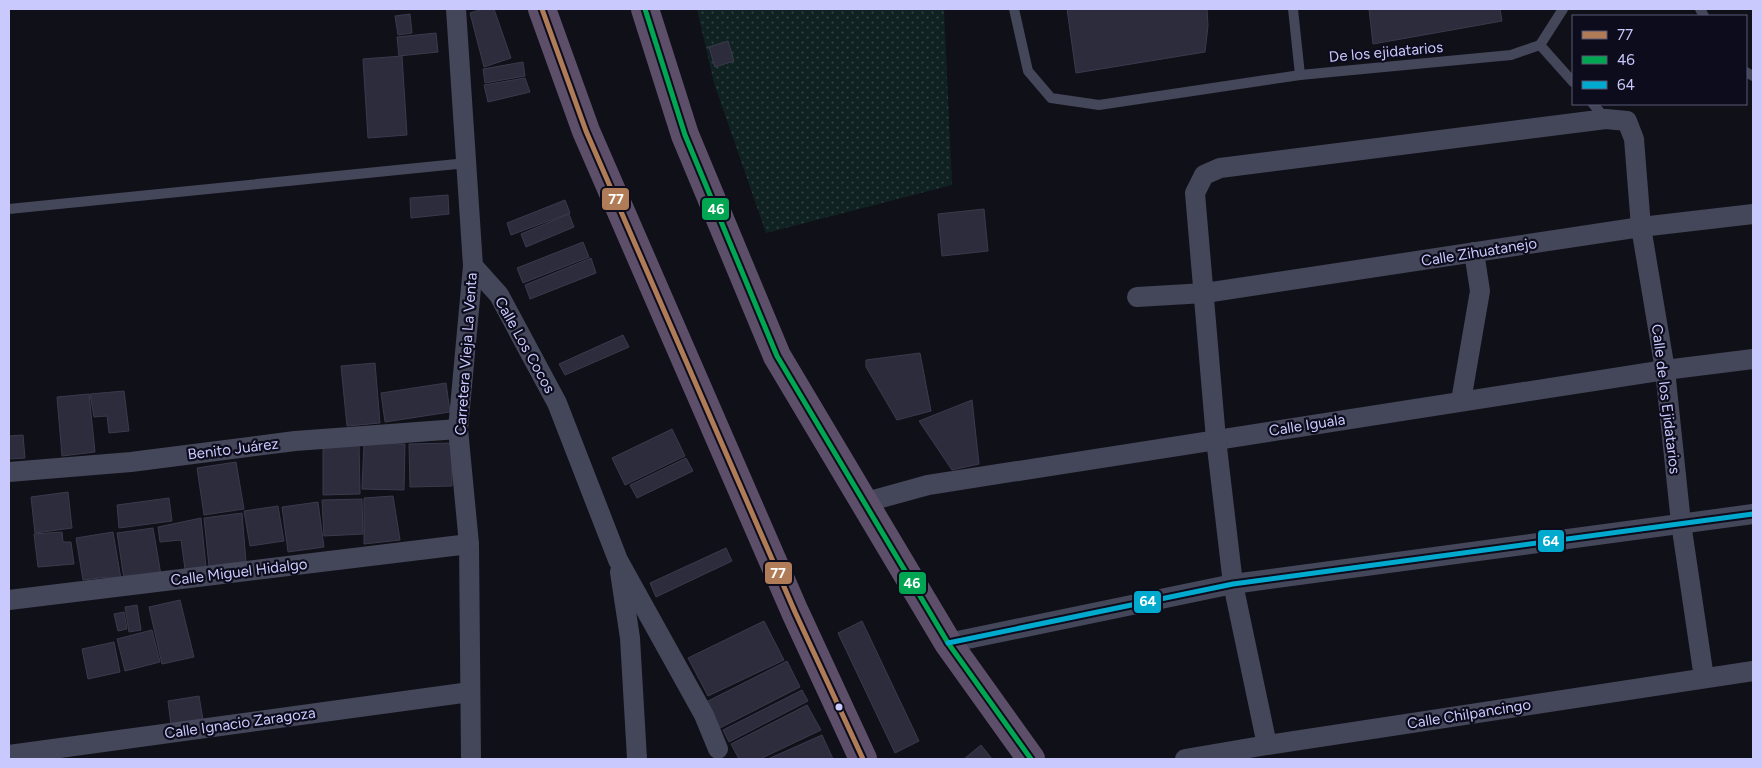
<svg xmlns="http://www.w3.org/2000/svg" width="1762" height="768" font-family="Figtree,sans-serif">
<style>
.grass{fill:url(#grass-dots)}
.building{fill:#2d2c3c;stroke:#3b3a4d}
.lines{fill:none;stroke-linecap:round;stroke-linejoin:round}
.service{stroke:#444659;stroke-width:10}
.minor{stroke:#444659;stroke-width:20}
.trunk{stroke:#5d4f69;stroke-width:28}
.bus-1-casing{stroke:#0d0c1c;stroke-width:9}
.bus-2-casing{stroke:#0d0c1c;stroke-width:9}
.bus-3-casing{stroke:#0d0c1c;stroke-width:9}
.bus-1{stroke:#b07c57;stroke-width:5}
.bus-2{stroke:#00a651;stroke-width:5}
.bus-3{stroke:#00a9ce;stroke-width:5}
.bus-dot{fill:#c9c9fd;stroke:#0d0c1c;stroke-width:2}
.labels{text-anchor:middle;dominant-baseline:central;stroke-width:4.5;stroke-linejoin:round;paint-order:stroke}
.street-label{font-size:15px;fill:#c9c9fd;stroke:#0d0c1c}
.line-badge{stroke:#0d0c1c;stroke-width:2}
.badge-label{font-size:14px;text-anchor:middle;font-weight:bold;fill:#fff}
</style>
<defs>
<pattern id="grass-dots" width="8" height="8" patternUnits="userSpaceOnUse" patternTransform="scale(1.25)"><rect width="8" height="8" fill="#0f2221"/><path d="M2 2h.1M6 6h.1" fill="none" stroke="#314142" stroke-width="1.8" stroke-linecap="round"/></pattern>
</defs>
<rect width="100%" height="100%" fill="#101018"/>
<polygon class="grass" points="697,9 944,9 952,185 766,233 714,83"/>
<g class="building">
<polygon points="483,9 494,9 511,58 484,67 470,13"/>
<polygon points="1067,9 1207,9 1208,26 1205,52 1076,73"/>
<polygon points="1369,9 1500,9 1502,21 1373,44"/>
<polygon points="410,14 412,33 398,35 395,16"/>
<polygon points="436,33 438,52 399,56 397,37"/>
<polygon points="728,41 734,61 715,67 709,47"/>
<polygon points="402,56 407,135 368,138 363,59"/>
<polygon points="523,62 525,76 485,83 483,69"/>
<polygon points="525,78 530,92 488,102 484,85"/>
<polygon points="448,195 449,214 411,218 410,198"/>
<polygon points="565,200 570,213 511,235 507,223"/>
<polygon points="984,209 988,251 942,256 938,214"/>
<polygon points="569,214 574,227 526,247 521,234"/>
<polygon points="583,242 589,257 523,283 517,268"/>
<polygon points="591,258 596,273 530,299 525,285"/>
<polygon points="623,335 629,347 565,375 559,364"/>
<polygon points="920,353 931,411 897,420 866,367 866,360"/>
<polygon points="375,363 380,423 347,426 341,366"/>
<polygon points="446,383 450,412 385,422 381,393"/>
<polygon points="124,391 129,431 109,433 107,416 94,417 90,394"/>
<polygon points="89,394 95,452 62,456 57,397"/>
<polygon points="972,400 979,464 952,470 919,421"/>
<polygon points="672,429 685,456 625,485 612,458"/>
<polygon points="23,435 25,458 9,459 9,436"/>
<polygon points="323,443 359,443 360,494 323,495"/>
<polygon points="364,443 405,444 404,490 362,489"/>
<polygon points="452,443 452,486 410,487 409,444"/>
<polygon points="686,458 693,471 637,498 630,485"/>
<polygon points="236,462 244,509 204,515 197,468"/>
<polygon points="68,492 72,528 35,533 31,497"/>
<polygon points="393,496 400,540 364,544 364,498"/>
<polygon points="169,498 172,521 119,528 117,505"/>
<polygon points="362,499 363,534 324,536 322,500"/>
<polygon points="318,502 324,547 288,552 282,507"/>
<polygon points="278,506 284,541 250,546 244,511"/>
<polygon points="242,513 246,562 209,566 204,518"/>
<polygon points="201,518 206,567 185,569 181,540 160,542 158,527"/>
<polygon points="153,528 161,575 124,579 117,533"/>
<polygon points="62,532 63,542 71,542 74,564 38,567 34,534"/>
<polygon points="113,532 121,579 108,582 107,577 83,580 76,538"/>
<polygon points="726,548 732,561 656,597 650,583"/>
<polygon points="180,600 194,657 162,664 149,607"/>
<polygon points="137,605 141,630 129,632 125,607"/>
<polygon points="124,612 127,629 118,631 114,614"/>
<polygon points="764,621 784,660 708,696 688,658"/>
<polygon points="862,621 919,741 895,753 838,633"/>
<polygon points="152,630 160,662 125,671 117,639"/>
<polygon points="114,642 120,672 88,679 82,649"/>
<polygon points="787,661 800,687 720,728 706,702"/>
<polygon points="802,690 808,701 729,742 723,730"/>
<polygon points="199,696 203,720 171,725 168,701"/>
<polygon points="807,705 821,730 760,759 739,759 731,744"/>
<polygon points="822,735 833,759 768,759"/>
<polygon points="981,745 992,759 964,759"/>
</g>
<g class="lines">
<g class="service">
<polyline points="1014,9 1028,71 1051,98 1099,105 1300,75 1511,55 1540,45"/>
<polyline points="1293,9 1300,75"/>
<polyline points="1700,9 1704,16"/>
<polyline points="1540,45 1573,82"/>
<polyline points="1540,45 1563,9"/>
<polyline points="1746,72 1753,76"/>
<polyline points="1593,104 1606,119"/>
<polyline points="9,209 467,163"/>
</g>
<g class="minor">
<polyline points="456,9 473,266 458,429 469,544 471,759"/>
<polyline points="473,266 499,295 557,403 618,560 704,715 718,749"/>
<polyline points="1137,297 1205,293 1641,227 1753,214"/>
<polyline points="1461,401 1480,291 1474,252"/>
<polyline points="9,472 131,462 295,441 458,429"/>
<polyline points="863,503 928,485 1665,370 1753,359"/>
<polyline points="620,572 630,638 637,759"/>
<polyline points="9,600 469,544"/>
<polyline points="948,643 1233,584 1753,514"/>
<polyline points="1267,745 1233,584 1216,439 1195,193 1204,175 1220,168 1606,119 1627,121 1634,139 1641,227 1665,370 1681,523 1704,678"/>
<polyline points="9,755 470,692"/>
<polyline points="1185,759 1267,745 1753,671"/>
</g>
<g class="trunk">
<polyline points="542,9 586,131 795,612 863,759"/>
<polyline points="645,9 685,135 777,356 948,643 1031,759"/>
</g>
<defs>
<polyline id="bus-1" points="542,9 586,131 795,612 863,759"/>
<polyline id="bus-2" points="645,9 685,135 777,356 948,643 1031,759"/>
<polyline id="bus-3" points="948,643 1233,584 1753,514"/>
</defs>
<use href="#bus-1" class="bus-1-casing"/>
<use href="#bus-2" class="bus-2-casing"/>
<use href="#bus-3" class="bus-3-casing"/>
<use href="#bus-1" class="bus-1"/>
<use href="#bus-2" class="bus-2"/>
<use href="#bus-3" class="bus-3"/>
</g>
<circle class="bus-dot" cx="839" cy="707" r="4.5"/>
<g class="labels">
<g class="street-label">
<text transform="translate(1386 52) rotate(-5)">De los ejidatarios</text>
<text transform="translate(1479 252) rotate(-9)">Calle Zihuatanejo</text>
<text transform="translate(525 345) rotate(61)">Calle Los Cocos</text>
<text transform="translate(466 354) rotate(-86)">Carretera Vieja La Venta</text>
<text transform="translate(1666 399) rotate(83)">Calle de los Ejidatarios</text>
<text transform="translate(1307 425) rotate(-9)">Calle Iguala</text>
<text transform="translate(233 449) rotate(-7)">Benito Juárez</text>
<text transform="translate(239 572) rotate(-7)">Calle Miguel Hidalgo</text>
<text transform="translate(1469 714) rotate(-9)">Calle Chilpancingo</text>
<text transform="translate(240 723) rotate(-8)">Calle Ignacio Zaragoza</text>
</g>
</g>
<g class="line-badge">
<rect x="601" y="187" width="29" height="24" rx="5" fill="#b07c57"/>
<rect x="701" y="197" width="29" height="24" rx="5" fill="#00a651"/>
<rect x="1537" y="529" width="28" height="24" rx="5" fill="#00a9ce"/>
<rect x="764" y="561" width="29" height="24" rx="5" fill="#b07c57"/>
<rect x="898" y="571" width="29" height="24" rx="5" fill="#00a651"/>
<rect x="1133" y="590" width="29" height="24" rx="5" fill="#00a9ce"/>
</g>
<g class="badge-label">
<text x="616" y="204">77</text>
<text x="716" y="214">46</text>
<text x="1551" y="546">64</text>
<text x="778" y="578">77</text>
<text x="912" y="588">46</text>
<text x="1148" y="606">64</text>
</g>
<rect width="1762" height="768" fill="none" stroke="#c9c9fd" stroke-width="20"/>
<rect x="1572" y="15" width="175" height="90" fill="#0d0c1c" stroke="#585876"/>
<rect x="1582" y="31" width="25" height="8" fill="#b07c57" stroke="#585876"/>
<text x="1617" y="40" font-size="15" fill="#c9c9fd">77</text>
<rect x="1582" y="56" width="25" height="8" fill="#00a651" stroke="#585876"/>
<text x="1617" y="65" font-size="15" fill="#c9c9fd">46</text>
<rect x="1582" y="81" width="25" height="8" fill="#00a9ce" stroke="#585876"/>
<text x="1617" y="90" font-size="15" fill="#c9c9fd">64</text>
</svg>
